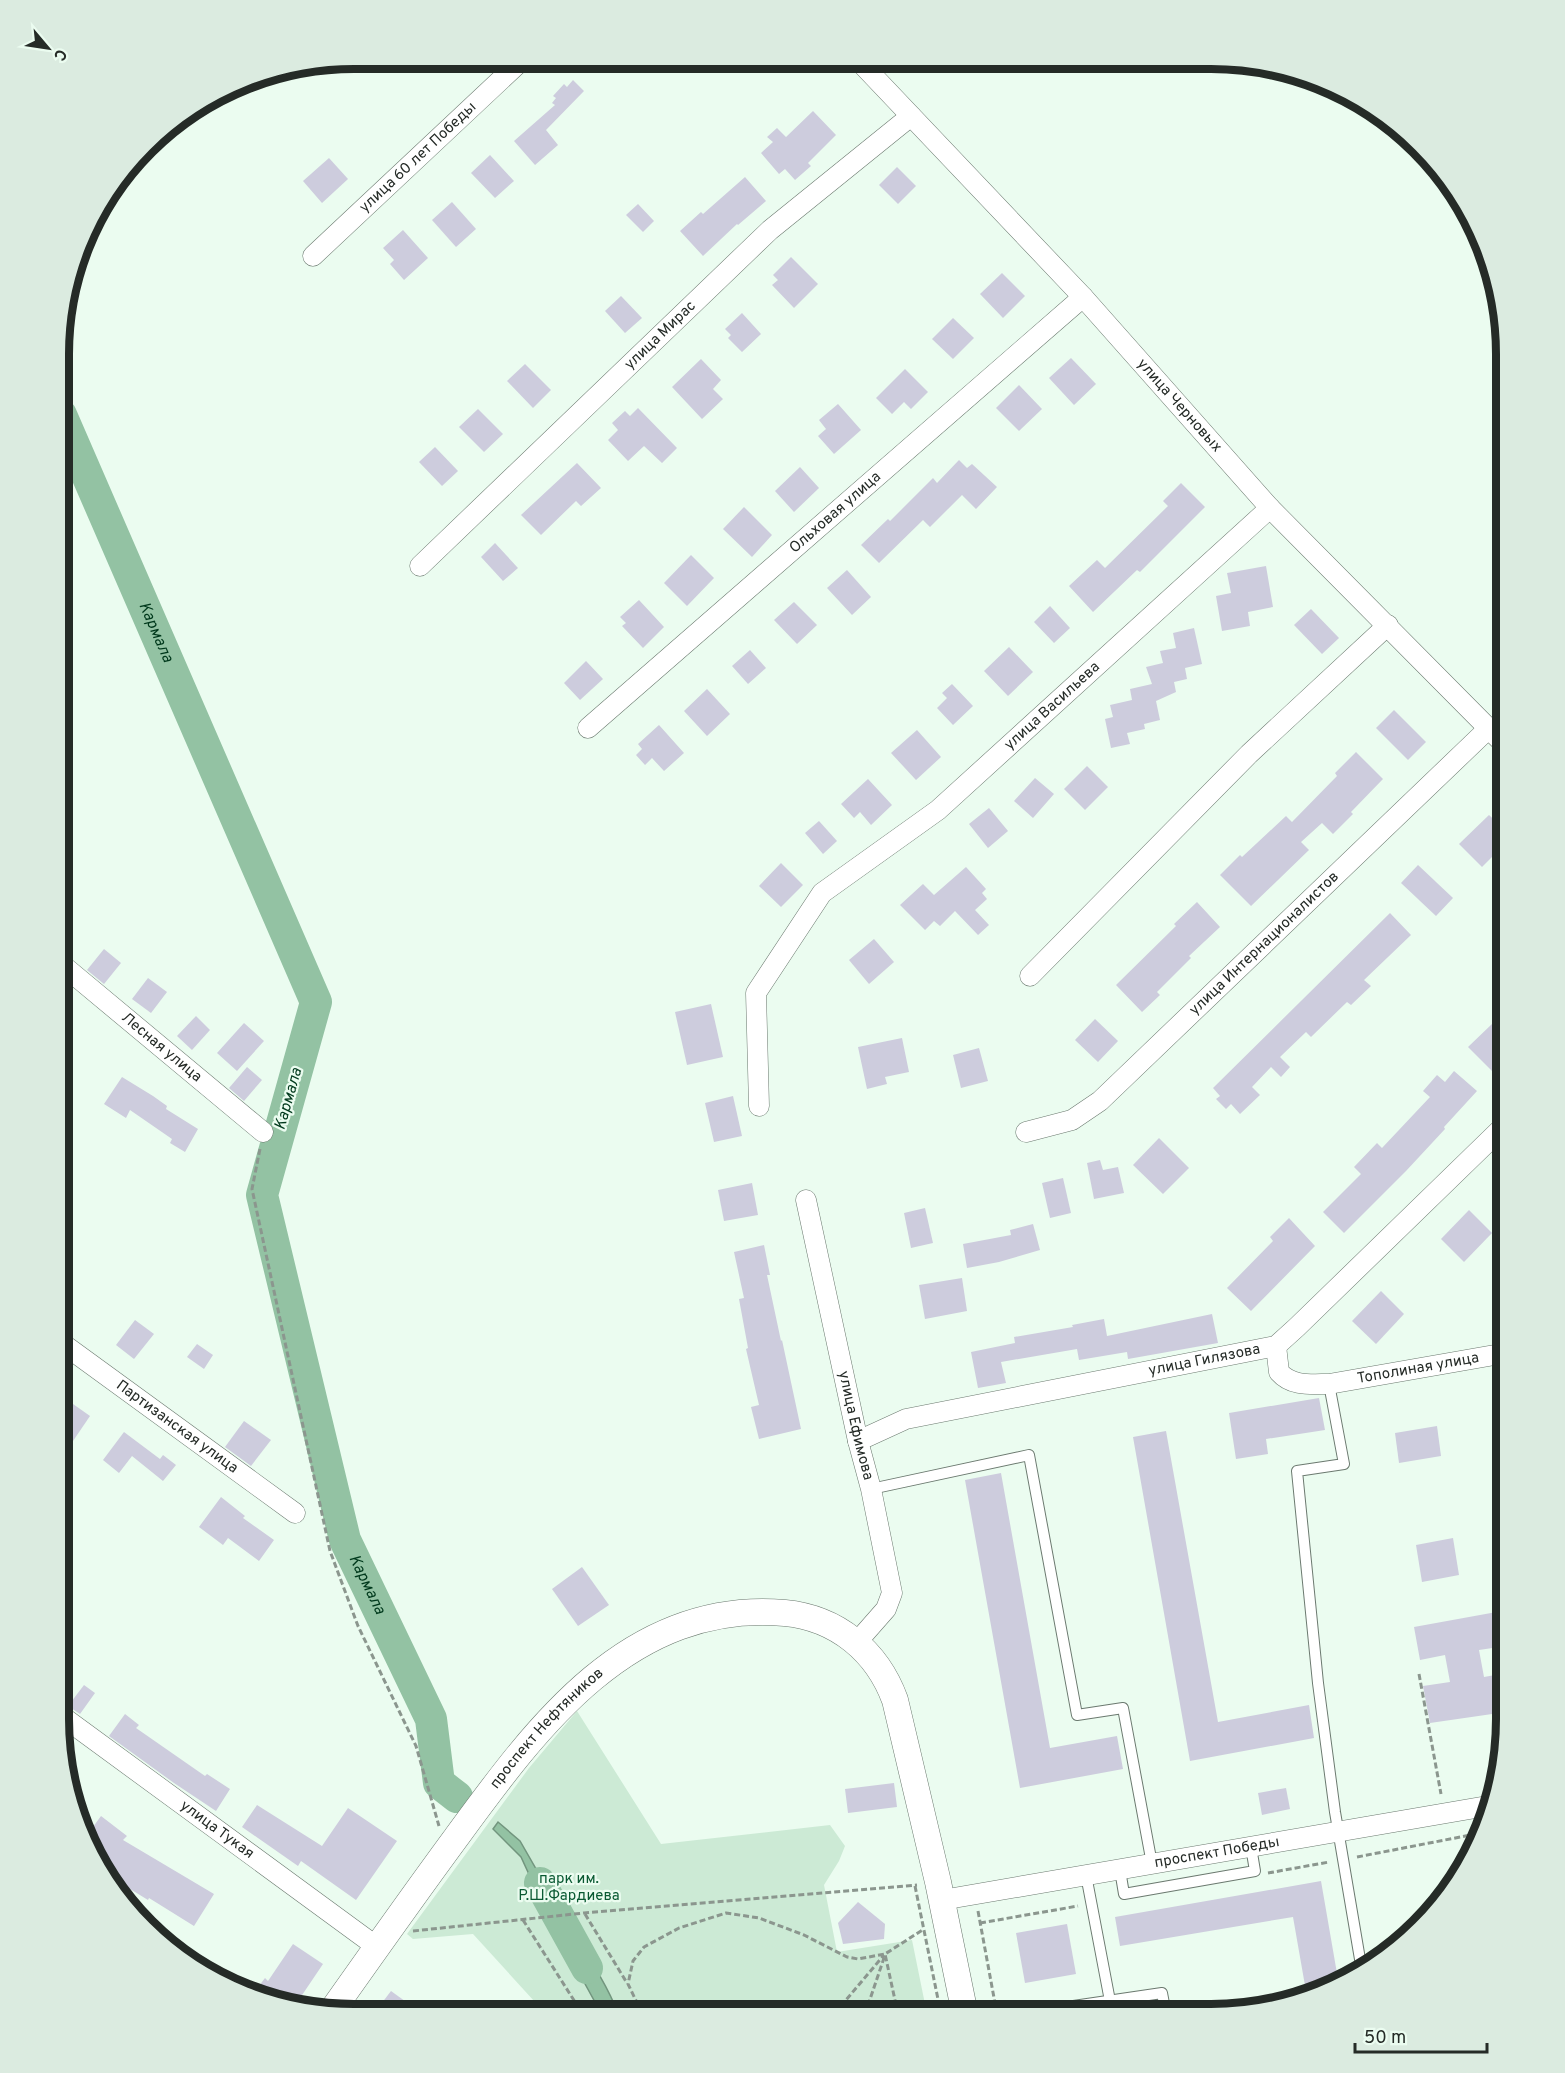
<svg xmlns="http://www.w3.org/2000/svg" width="1565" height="2073" font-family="Overpass,sans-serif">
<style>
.green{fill:#ccead5}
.water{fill:#93c2a3;stroke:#72957e;stroke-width:1.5}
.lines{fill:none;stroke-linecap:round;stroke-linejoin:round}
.river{stroke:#93c2a3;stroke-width:32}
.building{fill:#cdccdd}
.service-casing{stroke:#6b796f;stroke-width:12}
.minor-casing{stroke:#6b796f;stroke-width:21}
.tertiary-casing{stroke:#6b796f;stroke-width:27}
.path{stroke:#8b968e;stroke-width:3;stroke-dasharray:6 3;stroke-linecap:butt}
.service{stroke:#fff;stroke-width:10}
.minor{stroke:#fff;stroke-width:20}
.tertiary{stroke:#fff;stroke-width:26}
.labels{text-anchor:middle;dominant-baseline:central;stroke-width:4.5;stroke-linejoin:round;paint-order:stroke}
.street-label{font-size:15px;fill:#252b27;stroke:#ebfcf0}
.park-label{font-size:15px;fill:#095932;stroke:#ebfcf0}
.water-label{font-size:16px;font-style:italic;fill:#00391c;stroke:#ebfcf0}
.rim{fill:none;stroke:#252b27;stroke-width:8}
</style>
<rect width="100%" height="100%" fill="#ebfcf0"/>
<polygon class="green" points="577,1711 661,1844 830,1825 845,1846 839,1861 824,1885 837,1952 912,1940 927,2014 545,2013 473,1934 413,1939 407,1934 529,1768"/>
<path class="water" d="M498,1822L520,1841L563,1916L561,1931L575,1936C591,1961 607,1985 618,2013H601L550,1920L521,1857L493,1829Z"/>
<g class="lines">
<g class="river">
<path id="s1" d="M61,415L316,1002L262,1195L345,1540L431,1719L439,1783L457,1797"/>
<polyline points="540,1883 587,1968"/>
</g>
</g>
<g class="building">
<polygon points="573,80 584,91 546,130 558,145 535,165 514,141 555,105 552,103 556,98 553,96 564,84 567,87"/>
<polygon points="813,111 836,135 808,163 811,166 795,180 785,169 779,174 761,153 773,142 767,137 777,128 786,137"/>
<polygon points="490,155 514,181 495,198 471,173"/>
<polygon points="329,158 348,179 322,203 303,181"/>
<polygon points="897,167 916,186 898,204 879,185"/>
<polygon points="745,177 766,201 738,225 737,224 703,256 680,231 701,212 703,214"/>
<polygon points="452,202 476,229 456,247 432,220"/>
<polygon points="638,204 654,221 643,232 626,215"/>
<polygon points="403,230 428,258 404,280 390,264 394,260 383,248"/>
<polygon points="791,257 818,284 794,308 772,285 778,280 773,275"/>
<polygon points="1002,273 1025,296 1003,318 980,294"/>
<polygon points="621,296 642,318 625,333 605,311"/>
<polygon points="742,313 761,334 742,352 728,338 731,335 725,329"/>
<polygon points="953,318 974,338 953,359 932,339"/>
<polygon points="1071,358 1096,384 1074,405 1049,378"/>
<polygon points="701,359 721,380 713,389 723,399 702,419 672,387"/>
<polygon points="525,364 551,390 533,408 507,381"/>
<polygon points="905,369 928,392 911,409 904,402 892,414 876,398"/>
<polygon points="1019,385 1042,409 1019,431 996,408"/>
<polygon points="838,404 861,430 834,454 818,436 826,429 819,420"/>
<polygon points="638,408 677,448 662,463 644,446 628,461 608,440 618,430 612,423 625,411 630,416"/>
<polygon points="478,409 503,434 484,452 459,427"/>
<polygon points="435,447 458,471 442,486 419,462"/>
<polygon points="959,460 967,468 972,464 997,487 976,509 962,495 930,527 923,520 879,563 861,545 888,519 890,521 933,478 937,483"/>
<polygon points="577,463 601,488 581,506 576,501 541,535 521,515"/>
<polygon points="800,467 819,488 794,512 775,491"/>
<polygon points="1181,483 1205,507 1140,572 1137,570 1093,612 1069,586 1097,560 1105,568 1168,506 1163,501"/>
<polygon points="744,507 772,535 752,557 723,529"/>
<polygon points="495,543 518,568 503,581 481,557"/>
<polygon points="691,555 714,578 687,606 664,583"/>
<polygon points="1266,566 1273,607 1248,612 1250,626 1222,631 1216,596 1231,593 1227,573"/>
<polygon points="847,570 871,597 852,615 827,588"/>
<polygon points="639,600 664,627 643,648 622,626 626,623 620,617"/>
<polygon points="794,602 817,625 797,644 774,620"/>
<polygon points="1050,606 1070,628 1054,643 1034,622"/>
<polygon points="1311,609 1339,638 1322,654 1294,625"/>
<polygon points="1194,628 1202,664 1185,668 1187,679 1174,682 1176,692 1156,701 1160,720 1144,724 1145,729 1127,733 1130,744 1111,748 1105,719 1113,717 1110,705 1132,700 1130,689 1152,684 1146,667 1163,663 1160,651 1176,648 1173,633"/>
<polygon points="1009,647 1033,672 1008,696 984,671"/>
<polygon points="750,650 766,668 748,684 732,666"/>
<polygon points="586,661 603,679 580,700 564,683"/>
<polygon points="952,684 973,706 953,725 937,708 947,698 942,693"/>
<polygon points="707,689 730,714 707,736 684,711"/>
<polygon points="1394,710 1426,742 1408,760 1376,728"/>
<polygon points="659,725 684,753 664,771 652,758 645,765 636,755 642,749 638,744"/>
<polygon points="917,730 941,757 916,780 891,753"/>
<polygon points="1356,752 1383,779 1351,812 1353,814 1333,834 1322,823 1301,842 1309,850 1251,906 1220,875 1240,855 1242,857 1286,816 1292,822 1337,776 1335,773"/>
<polygon points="1087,766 1108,787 1085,810 1064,789"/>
<polygon points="1035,778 1054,794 1033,818 1014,801"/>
<polygon points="868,779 892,805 871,825 860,812 854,818 841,804"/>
<polygon points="989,808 1008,831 988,848 969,824"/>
<polygon points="1489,815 1506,831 1506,843 1482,867 1459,844"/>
<polygon points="819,821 837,841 823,854 805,833"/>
<polygon points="781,863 803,885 781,907 759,886"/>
<polygon points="1418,865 1453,898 1436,916 1401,883"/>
<polygon points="966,867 986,889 982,893 987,899 975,910 989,925 978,935 955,911 940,926 934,921 925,930 900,905 923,884 934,895"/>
<polygon points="1197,902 1220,927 1189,956 1191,958 1157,992 1160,995 1142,1012 1116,985 1176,926 1174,924"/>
<polygon points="1390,913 1411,935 1364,980 1371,986 1351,1005 1347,1002 1311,1037 1306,1032 1280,1057 1290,1067 1281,1077 1271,1067 1252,1087 1260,1095 1240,1114 1231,1104 1226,1109 1216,1099 1220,1096 1213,1088"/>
<polygon points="874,939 894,962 869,984 849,960"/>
<polygon points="104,949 121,963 104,984 87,970"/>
<polygon points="148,978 167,992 151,1013 132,999"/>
<polygon points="711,1004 723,1057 687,1065 675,1012"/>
<polygon points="196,1016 210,1030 192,1050 177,1036"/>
<polygon points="1506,1017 1506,1071 1499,1078 1468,1047 1492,1024 1496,1028"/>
<polygon points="1095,1019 1118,1041 1098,1062 1075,1040"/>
<polygon points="244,1023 264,1041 237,1071 217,1053"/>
<polygon points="902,1038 909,1072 885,1077 887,1084 867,1089 858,1047"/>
<polygon points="979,1048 988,1081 961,1088 953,1055"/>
<polygon points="247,1067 262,1080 244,1101 229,1088"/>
<polygon points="1454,1071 1477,1091 1444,1127 1445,1129 1406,1171 1344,1233 1323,1212 1361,1174 1354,1167 1377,1143 1382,1148 1430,1097 1423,1091 1437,1075 1445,1082"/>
<polygon points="122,1077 153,1096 167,1106 166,1109 198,1129 185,1152 170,1143 172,1139 130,1110 126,1118 104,1104"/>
<polygon points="733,1096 742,1136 714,1142 705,1103"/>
<polygon points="1159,1138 1189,1168 1163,1194 1133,1165"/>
<polygon points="1100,1160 1103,1170 1118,1167 1124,1193 1094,1199 1087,1163"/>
<polygon points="1063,1178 1071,1213 1050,1218 1042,1183"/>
<polygon points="752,1183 758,1215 724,1221 718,1190"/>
<polygon points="925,1208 933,1243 911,1248 904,1213"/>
<polygon points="1469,1210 1492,1233 1464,1262 1441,1239"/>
<polygon points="1289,1218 1315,1246 1251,1311 1227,1288 1273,1241 1270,1237"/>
<polygon points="1033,1224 1040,1250 999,1262 967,1268 963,1244 1011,1235 1010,1230"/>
<polygon points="764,1245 770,1275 767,1275 781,1341 782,1340 801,1429 759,1439 751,1407 759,1405 746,1349 748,1348 739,1299 744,1298 734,1252"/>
<polygon points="962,1278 967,1311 925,1319 919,1285"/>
<polygon points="1381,1291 1404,1314 1376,1344 1352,1321"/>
<polygon points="1212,1314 1218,1343 1128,1359 1127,1352 1079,1360 1077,1349 1001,1362 1006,1383 978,1388 971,1352 1015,1343 1014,1337 1073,1327 1072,1325 1104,1319 1107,1336"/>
<polygon points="135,1320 154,1334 134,1359 116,1345"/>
<polygon points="197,1344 213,1355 204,1369 187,1357"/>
<polygon points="1319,1398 1325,1430 1266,1439 1268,1454 1236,1459 1229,1413"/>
<polygon points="73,1404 90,1416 73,1441 59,1431 59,1422"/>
<polygon points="244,1421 271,1440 251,1466 225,1447"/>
<polygon points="1437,1426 1441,1456 1399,1463 1395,1433"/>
<polygon points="1166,1431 1218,1722 1309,1705 1314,1738 1190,1761 1133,1437"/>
<polygon points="124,1432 160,1459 163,1455 176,1465 163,1481 132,1456 119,1473 103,1460"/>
<polygon points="1001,1473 1050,1748 1117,1736 1123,1769 1020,1788 965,1480"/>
<polygon points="221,1497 245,1516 243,1518 274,1540 259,1561 228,1538 223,1545 199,1527"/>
<polygon points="1453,1538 1459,1575 1422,1582 1416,1545"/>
<polygon points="582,1567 609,1605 578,1626 552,1589"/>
<polygon points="1502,1611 1506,1646 1479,1650 1484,1677 1506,1673 1506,1712 1430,1723 1423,1686 1450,1682 1445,1655 1420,1660 1414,1627"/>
<polygon points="84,1685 95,1693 80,1714 68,1706"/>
<polygon points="125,1714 139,1725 136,1728 205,1776 207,1774 230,1789 216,1811 174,1783 109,1736"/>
<polygon points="894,1783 897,1807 848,1813 845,1789"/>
<polygon points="1286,1788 1290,1809 1262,1815 1258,1793"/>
<polygon points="257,1805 322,1846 348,1808 397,1841 356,1900 301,1861 298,1866 242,1827"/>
<polygon points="101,1816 127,1836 123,1840 214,1894 194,1926 149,1898 148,1900 122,1884 123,1882 99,1864 89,1850 85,1838"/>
<polygon points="1321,1881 1339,1985 1307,1997 1293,1917 1120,1946 1115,1917"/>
<polygon points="858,1902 885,1924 884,1939 843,1944 838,1923"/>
<polygon points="1067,1924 1076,1974 1025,1983 1016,1933"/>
<polygon points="293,1944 323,1964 294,2007 252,1995 265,1978 268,1981"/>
<polygon points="391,1991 420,2012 375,2012"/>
</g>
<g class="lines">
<defs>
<g id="service">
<polyline points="1329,1384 1344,1464 1297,1471 1318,1683 1335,1812 1362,1971"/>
<polyline points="871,1489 1029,1455 1077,1715 1123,1708 1152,1864"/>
<polyline points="1120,1870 1124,1894 1255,1871 1251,1847"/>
<polyline points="1086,1875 1110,2001"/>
<polyline points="1019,2014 1162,1993 1166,2014"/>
</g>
<g id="minor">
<path id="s2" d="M858,60L1083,297L1270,508L1506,746"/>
<path id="s3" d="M313,256L523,59"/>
<path id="s4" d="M420,566L770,230L911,116"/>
<path id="s5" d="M588,728L1083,297"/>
<path id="s6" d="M60,963L263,1132"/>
<polyline points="1030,976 1249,754 1388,625"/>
<path id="s7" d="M759,1106L756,993L822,893L938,810L1270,508"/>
<path id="s8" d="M1026,1132L1072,1120L1100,1101L1488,729"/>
<path id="s9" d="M806,1200L858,1441L871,1489L892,1593L886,1609L857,1642"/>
<path id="s10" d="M59,1341L295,1513"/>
<path id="s11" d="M1276,1346L1279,1372C1292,1387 1312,1384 1329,1384L1506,1353"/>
<path id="s12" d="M858,1441L906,1419L1276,1346L1297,1327L1506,1124"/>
<path id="s13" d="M59,1714L377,1947"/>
<path id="s14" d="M942,1900L1493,1805"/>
</g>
<g id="tertiary">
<path id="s15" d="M331,2012C372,1954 413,1896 455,1839C536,1728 629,1599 785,1613C837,1618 877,1651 895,1700L938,1882L965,2014"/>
</g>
</defs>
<use href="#service" class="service-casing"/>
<use href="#minor" class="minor-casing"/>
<use href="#tertiary" class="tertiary-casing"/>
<g class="path">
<polyline points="260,1149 252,1189 330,1551 358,1626 416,1746 439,1826"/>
<polyline points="1419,1674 1441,1794"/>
<polyline points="1488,1785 1497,1784"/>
<polyline points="1357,1857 1481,1833"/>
<polyline points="1268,1873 1329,1862"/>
<polyline points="915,1886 941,2014"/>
<polyline points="978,1911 997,2014"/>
<polyline points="585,1914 627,1983"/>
<polyline points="523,1920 582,2013"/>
<polyline points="980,1923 1078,1906"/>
<polyline points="413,1931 584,1913 917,1885"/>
<polyline points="642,2013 628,1984 633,1961 644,1947 679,1928 726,1913 759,1918 804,1935 847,1957 858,1959 885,1954"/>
<polyline points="835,2013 884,1955"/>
<polyline points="865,2014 885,1955"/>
<polyline points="898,2014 885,1954 924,1929"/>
</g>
<use href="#service" class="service"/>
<use href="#minor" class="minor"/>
<use href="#tertiary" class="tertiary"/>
</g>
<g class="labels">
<g class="street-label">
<text stroke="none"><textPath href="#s3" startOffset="144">улица 60 лет Победы</textPath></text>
<text stroke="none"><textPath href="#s4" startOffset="333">улица Мирас</textPath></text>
<text stroke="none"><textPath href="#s2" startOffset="472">улица Черновых</textPath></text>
<text stroke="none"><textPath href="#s5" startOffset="328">Ольховая улица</textPath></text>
<text stroke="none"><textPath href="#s7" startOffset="530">улица Васильева</textPath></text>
<text stroke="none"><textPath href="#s8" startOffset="309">улица Интернационалистов</textPath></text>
<text stroke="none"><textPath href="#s6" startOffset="132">Лесная улица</textPath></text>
<text stroke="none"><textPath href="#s12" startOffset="357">улица Гилязова</textPath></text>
<text stroke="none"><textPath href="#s11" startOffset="170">Тополиная улица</textPath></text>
<text stroke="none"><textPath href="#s9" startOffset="231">улица Ефимова</textPath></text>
<text stroke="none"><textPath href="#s10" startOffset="146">Партизанская улица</textPath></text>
<text stroke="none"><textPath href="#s15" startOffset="357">проспект Нефтяников</textPath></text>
<text stroke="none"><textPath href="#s13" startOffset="196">улица Тукая</textPath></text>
<text stroke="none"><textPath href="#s14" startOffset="279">проспект Победы</textPath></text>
</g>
<g class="park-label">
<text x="569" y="1879">парк им.<tspan x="569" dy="17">Р.Ш.Фардиева</tspan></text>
</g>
<g class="water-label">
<text stroke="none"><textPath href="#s1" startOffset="237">Кармала</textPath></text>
<text transform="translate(289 1099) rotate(-74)">Кармала</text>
<text stroke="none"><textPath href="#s1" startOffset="1245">Кармала</textPath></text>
</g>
</g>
<path d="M0 0H1565V2073H0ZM354 69H1211A285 285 0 0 1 1496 354V1719A285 285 0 0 1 1211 2004H354A285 285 0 0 1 69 1719V354A285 285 0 0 1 354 69Z" fill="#dbebe0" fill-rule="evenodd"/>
<path class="rim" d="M354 69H1211A285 285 0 0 1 1496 354V1719A285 285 0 0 1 1211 2004H354A285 285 0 0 1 69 1719V354A285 285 0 0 1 354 69Z"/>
<g transform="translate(48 48) rotate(119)" stroke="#ebfcf0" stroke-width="4.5" paint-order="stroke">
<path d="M0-4.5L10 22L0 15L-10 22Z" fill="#252b27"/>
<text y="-9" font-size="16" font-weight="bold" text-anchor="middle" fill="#252b27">С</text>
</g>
<path d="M1355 2043v9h132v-9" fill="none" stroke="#252b27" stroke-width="3"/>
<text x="1364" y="2043" font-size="18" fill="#252b27" stroke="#ebfcf0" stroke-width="4.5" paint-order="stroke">50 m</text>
</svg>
